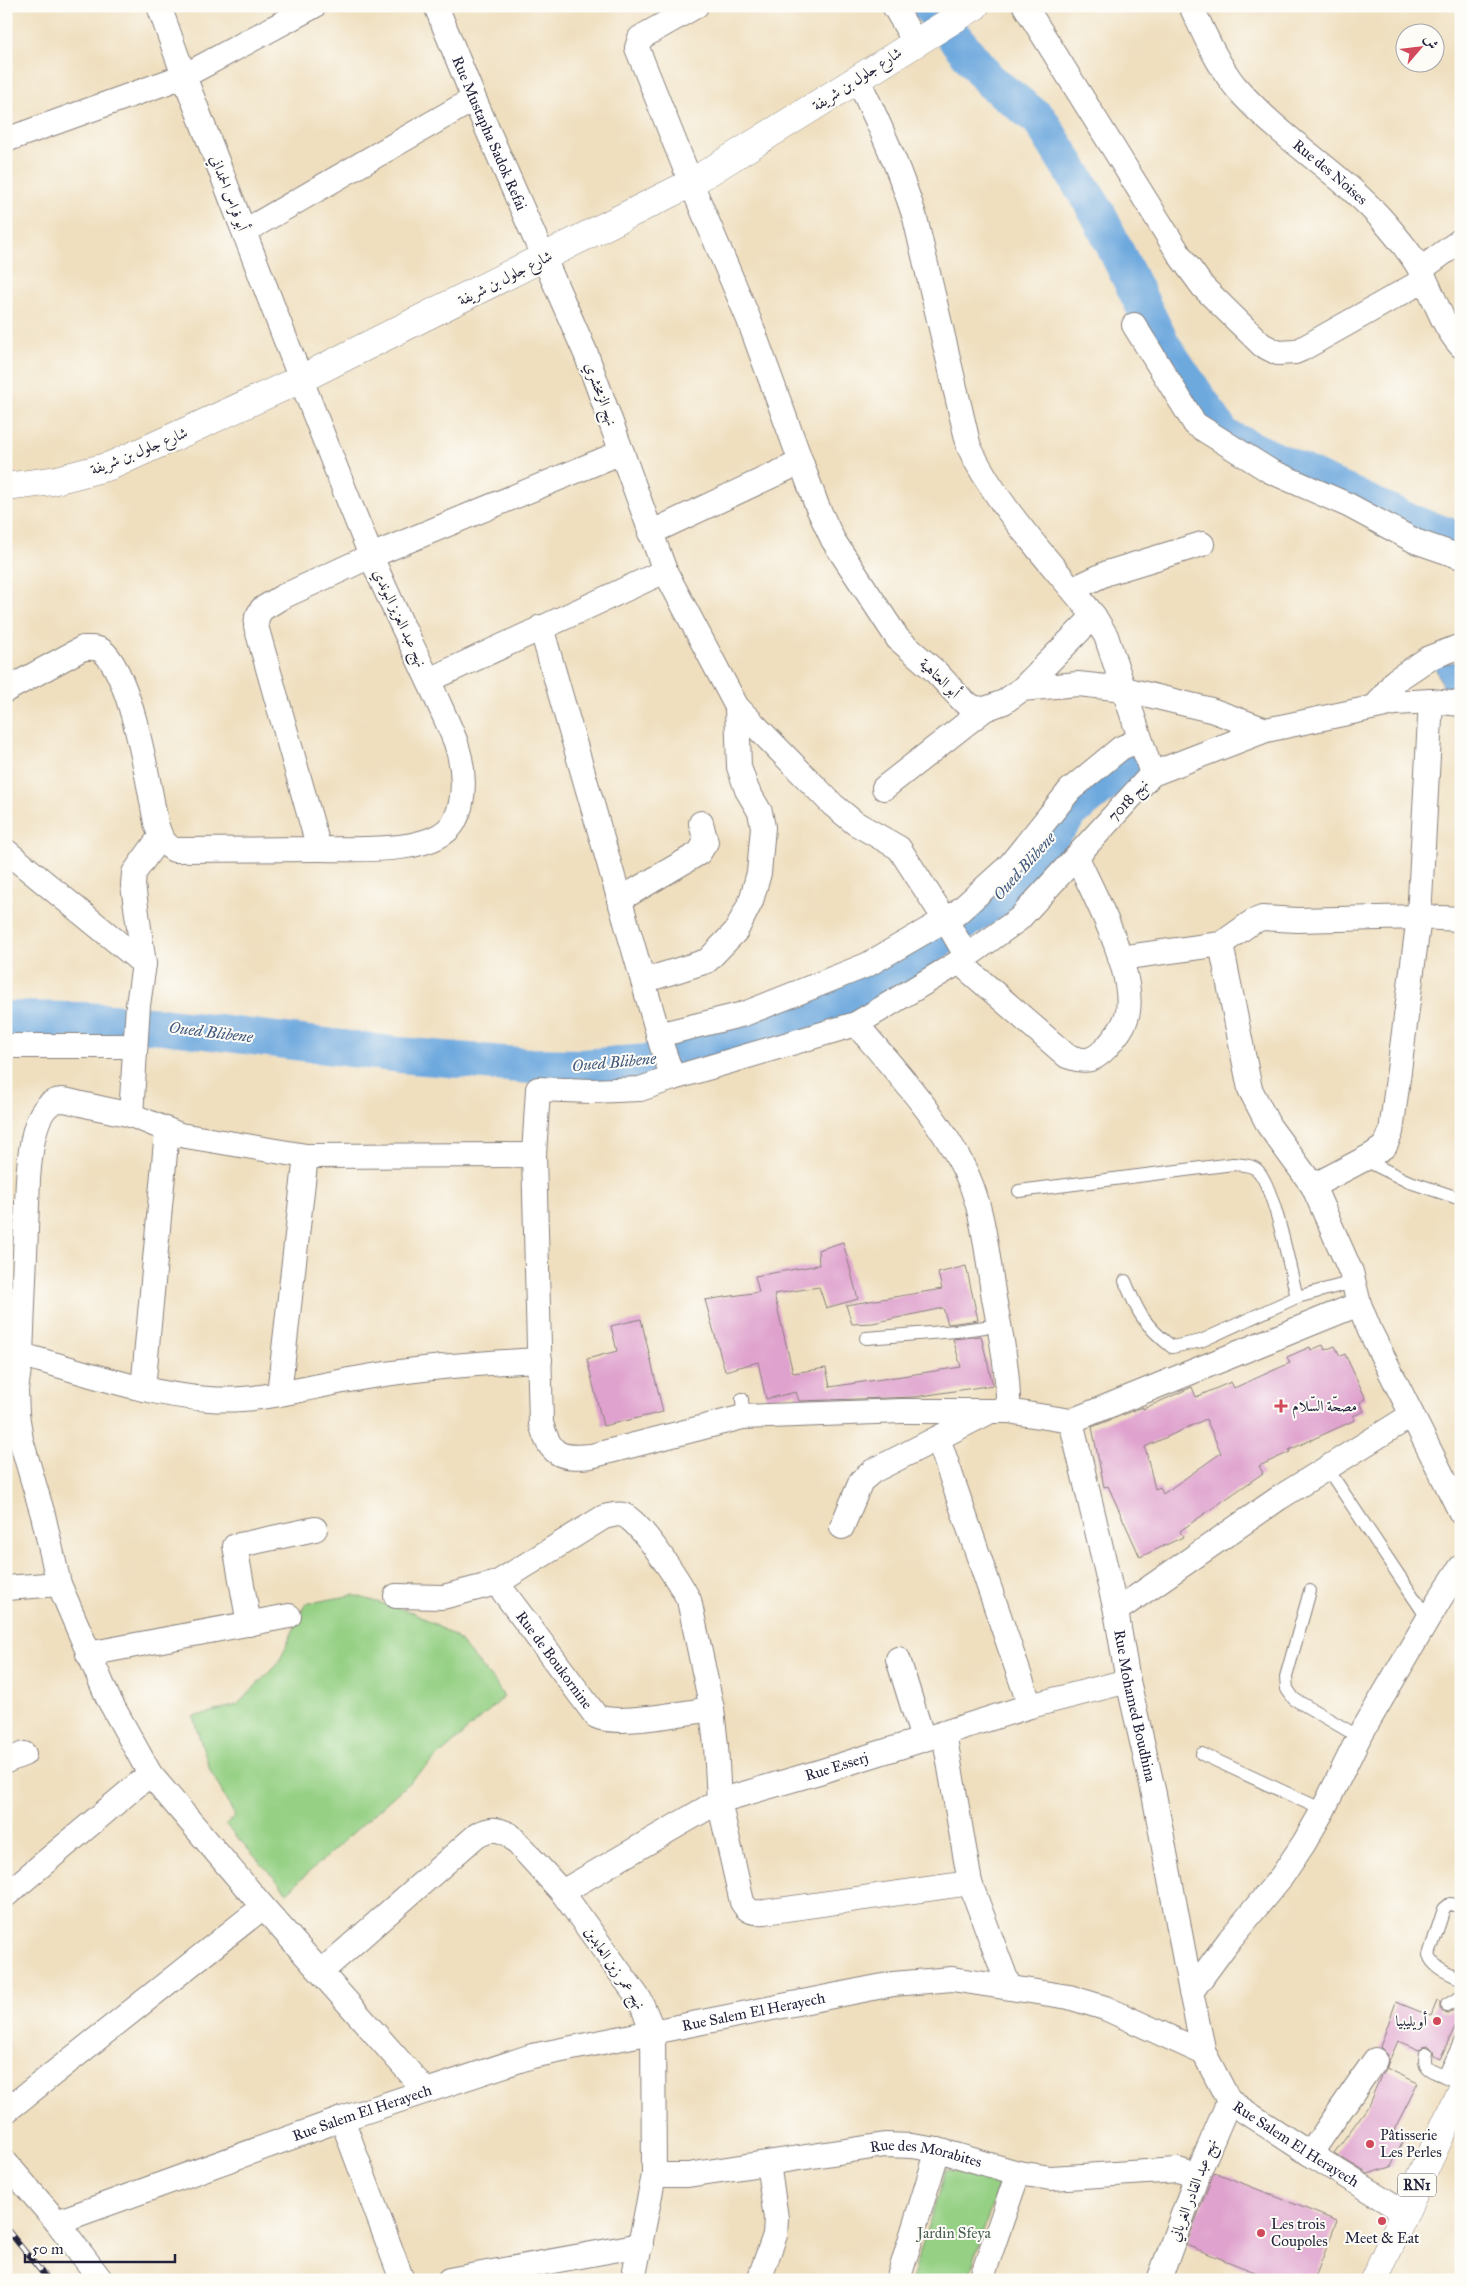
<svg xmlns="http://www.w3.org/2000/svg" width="1467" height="2286" font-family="'IM FELL Great Primer',Amiri,serif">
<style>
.green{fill:#95d084;stroke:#5c7960}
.water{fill:#6ea9de;stroke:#48668c}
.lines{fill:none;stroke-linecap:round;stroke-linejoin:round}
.river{stroke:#6ea9de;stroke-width:36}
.building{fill:#dfa1cd;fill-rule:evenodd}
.lane-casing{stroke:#88807d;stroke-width:14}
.street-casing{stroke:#88807d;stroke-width:26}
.secondary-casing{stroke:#88807d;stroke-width:29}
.primary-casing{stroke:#88807d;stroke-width:29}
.lane{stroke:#fff;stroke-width:12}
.street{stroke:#fff;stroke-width:24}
.secondary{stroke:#fff;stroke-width:28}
.primary{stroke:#fff;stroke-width:28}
.rail-casing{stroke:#22223b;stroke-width:5.5}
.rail{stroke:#fdfcf7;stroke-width:4;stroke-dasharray:11;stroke-linecap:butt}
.poi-dot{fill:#d1495b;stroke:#fdfcf7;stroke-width:2}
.labels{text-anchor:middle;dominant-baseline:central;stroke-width:4;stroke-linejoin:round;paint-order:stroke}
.shield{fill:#fdfcf7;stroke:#646373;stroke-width:1}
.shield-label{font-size:14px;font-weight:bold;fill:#22223b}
.street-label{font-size:15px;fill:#22223b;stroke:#fdfcf7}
.poi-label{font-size:15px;fill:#22223b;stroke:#fdfcf7;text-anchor:start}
.park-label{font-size:15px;fill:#4a5f55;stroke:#fdfcf7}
.water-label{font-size:16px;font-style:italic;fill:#40587c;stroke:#fdfcf7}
</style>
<rect width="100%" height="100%" fill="#fdfcf7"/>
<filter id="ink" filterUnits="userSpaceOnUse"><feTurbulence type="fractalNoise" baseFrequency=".02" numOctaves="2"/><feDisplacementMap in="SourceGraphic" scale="10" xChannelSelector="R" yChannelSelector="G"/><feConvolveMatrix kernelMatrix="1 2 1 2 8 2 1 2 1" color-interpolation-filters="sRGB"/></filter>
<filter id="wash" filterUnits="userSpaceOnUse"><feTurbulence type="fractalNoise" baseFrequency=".0096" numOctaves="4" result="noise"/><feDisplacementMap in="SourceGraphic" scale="20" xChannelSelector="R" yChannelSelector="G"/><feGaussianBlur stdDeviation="1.12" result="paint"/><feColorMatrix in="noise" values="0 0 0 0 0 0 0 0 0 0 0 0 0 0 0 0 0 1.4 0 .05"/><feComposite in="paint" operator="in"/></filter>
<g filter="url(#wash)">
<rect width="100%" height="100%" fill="#efdfbf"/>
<g class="green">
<polygon points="353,1595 415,1613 456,1637 494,1681 504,1697 287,1892 226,1825 235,1816 210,1770 193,1717 237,1705 279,1662 305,1604"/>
<polygon points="946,2169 998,2185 968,2280 911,2280"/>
</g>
<g class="water">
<polygon points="1416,515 1461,531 1461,550 1409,533"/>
<polygon points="1461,662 1461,688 1443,687 1434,664"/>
</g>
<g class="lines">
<g class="river">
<polyline points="929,6 990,81 1040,120 1097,212 1162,344 1224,436 1413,523 1461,540"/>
<polyline points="6,1019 86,1020 162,1026 400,1055 530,1066 582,1067 648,1062 826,1007 880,982 1003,895 1072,811 1128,766"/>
</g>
</g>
<g id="blocks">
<g class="building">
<polygon points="843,1242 858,1299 826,1308 819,1287 774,1294 793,1373 826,1368 830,1387 961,1367 953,1339 981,1336 993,1385 915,1397 799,1401 796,1392 766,1399 758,1362 725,1371 705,1300 759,1292 755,1276 819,1265 818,1250"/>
<polygon points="966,1266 978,1320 948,1324 943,1308 873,1323 852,1324 846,1305 942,1289 938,1273"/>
<polygon points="641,1319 663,1412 603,1426 587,1359 617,1351 611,1326"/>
<path d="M1323,1345L1325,1350L1335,1346L1340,1356L1345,1354L1366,1399L1360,1402L1364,1411L1353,1416L1355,1420L1289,1450L1290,1452L1259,1466L1263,1473L1180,1531L1183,1537L1140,1557L1108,1486L1104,1487L1092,1427L1143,1407V1409L1192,1387L1196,1397L1231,1382L1234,1388L1290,1363L1287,1357L1310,1347L1311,1350ZM1206,1419L1221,1453L1163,1494L1160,1487L1155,1489L1145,1447Z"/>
<polygon points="1437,2001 1440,2002 1440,2009 1443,2012 1448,2013 1456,2009 1461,2011 1461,2014 1440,2059 1434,2056 1433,2050 1428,2045 1423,2046 1419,2050 1398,2041 1386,2068 1418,2083 1394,2130 1405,2135 1391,2167 1368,2174 1334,2153 1367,2108 1381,2076 1387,2067 1388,2055 1380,2047 1396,2002 1431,2016"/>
<polygon points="1214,2172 1337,2221 1314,2280 1275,2280 1186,2245"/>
</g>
</g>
</g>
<g filter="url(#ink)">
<use href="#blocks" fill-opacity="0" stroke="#88807d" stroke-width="1"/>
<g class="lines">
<defs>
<g id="lane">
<polyline points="1363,1159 1407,1181 1461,1199"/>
<path d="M1019,1191L1233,1164C1241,1165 1249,1164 1256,1169C1274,1183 1290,1271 1297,1297"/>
<path d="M1125,1281C1138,1313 1144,1325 1172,1347L1201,1341L1297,1297L1353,1282"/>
<polyline points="866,1338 956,1331 999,1325"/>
<polyline points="742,1399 743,1417"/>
<polyline points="1327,1468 1428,1619"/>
<polyline points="1310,1591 1286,1677 1287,1689 1294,1699 1359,1737"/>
<polyline points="1202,1754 1323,1810"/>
<path d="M1461,1906L1450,1904L1444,1909L1429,1955C1433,1968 1449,1973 1461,1979"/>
<polyline points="1447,2005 1457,1999 1461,2001"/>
<polyline points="1461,2040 1444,2076 1461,2084"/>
<path d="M1426,2053C1422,2070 1430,2070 1444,2076"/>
</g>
<g id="street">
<path d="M159,6L184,76C246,235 305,395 370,553C390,604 417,653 439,704C445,717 451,730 456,743C464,767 467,799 454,822C435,855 353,849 319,849"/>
<path id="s1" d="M436,6L474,99L586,354L665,571L737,707L833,805L855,823L899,848L948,924L966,955"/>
<polyline points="894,6 915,42"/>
<polyline points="1025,6 1181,257 1203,287 1262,345 1278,353 1295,352 1302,349 1424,280"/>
<path id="s2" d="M1191,6C1204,33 1216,62 1235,86C1279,138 1341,172 1386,224C1398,238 1411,254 1420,269C1434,295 1441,324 1461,346"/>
<path d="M858,80C880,125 900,170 915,218L969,447C999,510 1051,562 1094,616L1106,636L1152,774"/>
<polyline points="6,140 184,76 314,6"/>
<polyline points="245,231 474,99"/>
<polyline points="1420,270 1461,240"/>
<polyline points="1134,325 1195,424 1270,471 1348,505 1415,541 1461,557"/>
<polyline points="801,462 817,506 833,540 898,639 935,671 964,702 975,708 985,709 1004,702 1022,689 1078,684 1124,689 1211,710 1266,730"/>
<polyline points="650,533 801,462 749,320 691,183 637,48 640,38 696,6"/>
<polyline points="1073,589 1107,573 1202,544"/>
<path d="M541,627L662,1047L673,1078L856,1024C895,1070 950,1129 972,1187C985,1222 988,1262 994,1298C1001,1335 1009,1374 1008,1411"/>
<polyline points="429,680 665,571"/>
<polyline points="1022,689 1094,616"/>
<path d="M6,690L83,648C89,648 96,647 101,650C131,671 149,786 156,823C160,836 162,843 174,850L319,849L256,626L257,617L262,609L282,597L371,556L622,452"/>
<polyline points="1376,706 1396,680 1429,658 1461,646"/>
<polyline points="884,788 985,709"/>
<path d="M6,851L144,964L138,1005L131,1115C114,1111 98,1108 81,1104C76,1103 68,1100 62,1100C32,1101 30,1158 28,1179L21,1355L16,1390L17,1414L21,1440L43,1515L59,1584L108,1698L150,1774L263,1907L426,2091"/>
<polyline points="619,900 699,853 706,842 701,823"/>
<polyline points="1221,944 1250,1089 1269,1126 1313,1186 1351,1272 1359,1304 1370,1331 1461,1513"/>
<polyline points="1120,958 1221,944 1252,922 1262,918 1297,920 1419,917 1461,919"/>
<path d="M959,962L1067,1056C1086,1063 1094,1061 1107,1047C1116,1036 1126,1025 1128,1011C1134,969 1095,896 1077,858"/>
<polyline points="144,964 133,885 134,873 160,837"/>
<polyline points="643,981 707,961 736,931 751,901 759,873 763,827 760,812 747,790 739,767 737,707"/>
<polyline points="856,1024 959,962 1019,919 1152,774 1266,730 1395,703 1431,701 1461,704"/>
<polyline points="658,1035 744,1014 867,965 957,913 1009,866 1070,790 1121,748 1140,740"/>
<polyline points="6,1046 135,1046"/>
<path d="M673,1078L640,1089L591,1091L538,1089L534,1155L541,1423C550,1455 559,1459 591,1456L743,1417L902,1411H1008L1071,1421L1359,1304"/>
<polyline points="131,1115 180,1135 306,1156 534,1155"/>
<polyline points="1313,1186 1372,1155 1385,1146 1391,1132 1419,917 1431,701"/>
<path d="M6,1353L21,1355C83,1371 145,1395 209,1399C258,1403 307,1387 355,1379C416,1368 478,1363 540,1360"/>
<polyline points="143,1389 167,1131"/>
<polyline points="279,1394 306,1156"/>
<path id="s3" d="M1071,1421L1116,1611L1128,1681L1154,1794L1191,1992"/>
<polyline points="938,1438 1030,1706"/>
<polyline points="842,1527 861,1481 873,1471 987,1413"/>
<path id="s4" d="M497,1583L596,1716C616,1727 687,1712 712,1709"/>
<polyline points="6,1588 59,1584"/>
<path d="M396,1596L443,1597L497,1583L604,1517C610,1516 617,1513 623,1515C640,1520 680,1583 689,1600L712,1709L716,1746L719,1801L742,1902C748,1912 753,1913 765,1912L970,1883"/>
<polyline points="1116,1611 1279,1498 1412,1415"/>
<polyline points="249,1624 235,1546 315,1529"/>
<polyline points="88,1654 289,1616"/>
<polyline points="898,1659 923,1739"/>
<polyline points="944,1733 970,1883 1009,1987"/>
<polyline points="6,1761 24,1754"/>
<path id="s5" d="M562,1892L719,1801L819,1772L1030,1706L1128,1681"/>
<polyline points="6,1895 150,1774"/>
<path d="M322,1971L477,1835C490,1828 497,1828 510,1835L562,1892L640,2000L653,2031L654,2175L633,2280"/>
<polyline points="1204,2053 1191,1992 1230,1939 1282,1876 1304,1843 1323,1810 1359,1737 1441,1597 1461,1567"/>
<polyline points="6,2111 263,1907"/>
<polyline points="342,2119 402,2280"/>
<polyline points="1310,2154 1375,2060"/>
<polyline points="6,2163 57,2222 101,2280"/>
<path id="s6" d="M654,2175H688L885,2145L912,2146L938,2150L1018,2173L1051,2178L1178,2170L1197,2176"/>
<path id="s7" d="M57,2222L342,2119L532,2056L893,1984L952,1979L1069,1997L1105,2008L1204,2053L1229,2101L1310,2154L1404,2212"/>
<polyline points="449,2280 641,2245"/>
<polyline points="759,2280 775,2235 776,2218 768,2163"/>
<polyline points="898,2280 938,2150"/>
<polyline points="981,2280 1018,2173"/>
<polyline points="1159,2280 1197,2176 1229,2101"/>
</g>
<polyline id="secondary" points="6,487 52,481 110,466 301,379 691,183 975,6"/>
<polyline id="primary" points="1374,2280 1461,2090"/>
</defs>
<use href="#lane" class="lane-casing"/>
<use href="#street" class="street-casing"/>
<use href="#secondary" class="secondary-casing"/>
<use href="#primary" class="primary-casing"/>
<use href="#lane" class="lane"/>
<use href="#street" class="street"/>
<use href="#secondary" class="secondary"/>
<use href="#primary" class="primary"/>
<defs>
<polyline id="rail" points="6,2228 48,2280"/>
</defs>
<use href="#rail" class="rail-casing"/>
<use href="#rail" class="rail"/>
</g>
</g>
<g class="poi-dot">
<path d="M1278.5 1398.5h5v5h5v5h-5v5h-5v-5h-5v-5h5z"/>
<circle cx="1437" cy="2021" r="5"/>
<circle cx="1370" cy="2144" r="5"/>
<circle cx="1382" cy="2221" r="5"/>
<circle cx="1261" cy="2233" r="5"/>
</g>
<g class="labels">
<rect class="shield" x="1398" y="2173.5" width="38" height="23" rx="4"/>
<g class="shield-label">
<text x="1417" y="2185">RN1</text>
</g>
<g class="street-label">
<text transform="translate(857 79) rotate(-33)">شارع جلول بن شريفة</text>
<text stroke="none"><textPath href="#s1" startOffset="138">Rue Mustapha Sadok Refai</textPath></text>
<text stroke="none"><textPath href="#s2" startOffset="220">Rue des Noises</textPath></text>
<text transform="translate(229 193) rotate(69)">أبو فراس الحمداني</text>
<text transform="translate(505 278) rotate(-27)">شارع جلول بن شريفة</text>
<text transform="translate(601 394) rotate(70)">نهج الزمخشري</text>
<text transform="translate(139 451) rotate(-22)">شارع جلول بن شريفة</text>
<text transform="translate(400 618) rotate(65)">نهج عبد العزيز البوندي</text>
<text transform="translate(940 678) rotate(44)">أبو العتاهية</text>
<text transform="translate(1128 800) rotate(-47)">نهج 7018</text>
<text stroke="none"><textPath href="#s4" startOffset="96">Rue de Boukornine</textPath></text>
<text stroke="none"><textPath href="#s3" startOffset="292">Rue Mohamed Boudhina</textPath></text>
<text stroke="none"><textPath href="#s5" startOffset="304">Rue Esserj</textPath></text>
<text transform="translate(615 1968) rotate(56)">نهج عمر زين العابدين</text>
<text stroke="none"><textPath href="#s7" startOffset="729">Rue Salem El Herayech</textPath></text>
<text stroke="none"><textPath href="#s7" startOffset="324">Rue Salem El Herayech</textPath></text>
<text stroke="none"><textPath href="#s7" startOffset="1329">Rue Salem El Herayech</textPath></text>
<text stroke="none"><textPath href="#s6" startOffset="275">Rue des Morabites</textPath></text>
<text transform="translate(1193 2190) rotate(-69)">نهج عبد القادر الغرياني</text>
</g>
<g class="poi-label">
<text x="1292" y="1406">مصحّة السّلام</text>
<text x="1427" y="2021" text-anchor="end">أويليبيا</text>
<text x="1380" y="2135">Pâtisserie<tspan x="1380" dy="17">Les Perles</tspan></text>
<text x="1271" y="2224">Les trois<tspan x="1271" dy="17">Coupoles</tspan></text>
<text x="1382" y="2238" text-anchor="middle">Meet &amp; Eat</text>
</g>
<g class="park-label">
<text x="954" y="2233">Jardin Sfeya</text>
</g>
<g class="water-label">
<text transform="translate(1024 866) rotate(-48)">Oued Blibene</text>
<text transform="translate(211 1032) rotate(7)">Oued Blibene</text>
<text transform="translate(614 1062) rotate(-5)">Oued Blibene</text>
</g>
</g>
<rect width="1467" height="2286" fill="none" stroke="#fdfcf7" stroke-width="25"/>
<g transform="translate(1420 48) rotate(62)"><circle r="24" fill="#fdfcf7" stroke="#a5a5ac"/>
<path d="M0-4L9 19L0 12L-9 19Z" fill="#d1495b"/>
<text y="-8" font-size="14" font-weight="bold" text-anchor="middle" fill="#22223b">ش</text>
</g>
<path d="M25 2254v8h150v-8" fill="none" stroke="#22223b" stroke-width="2.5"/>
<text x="32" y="2254" font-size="15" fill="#22223b" stroke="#fdfcf7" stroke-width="4" paint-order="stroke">50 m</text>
</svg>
